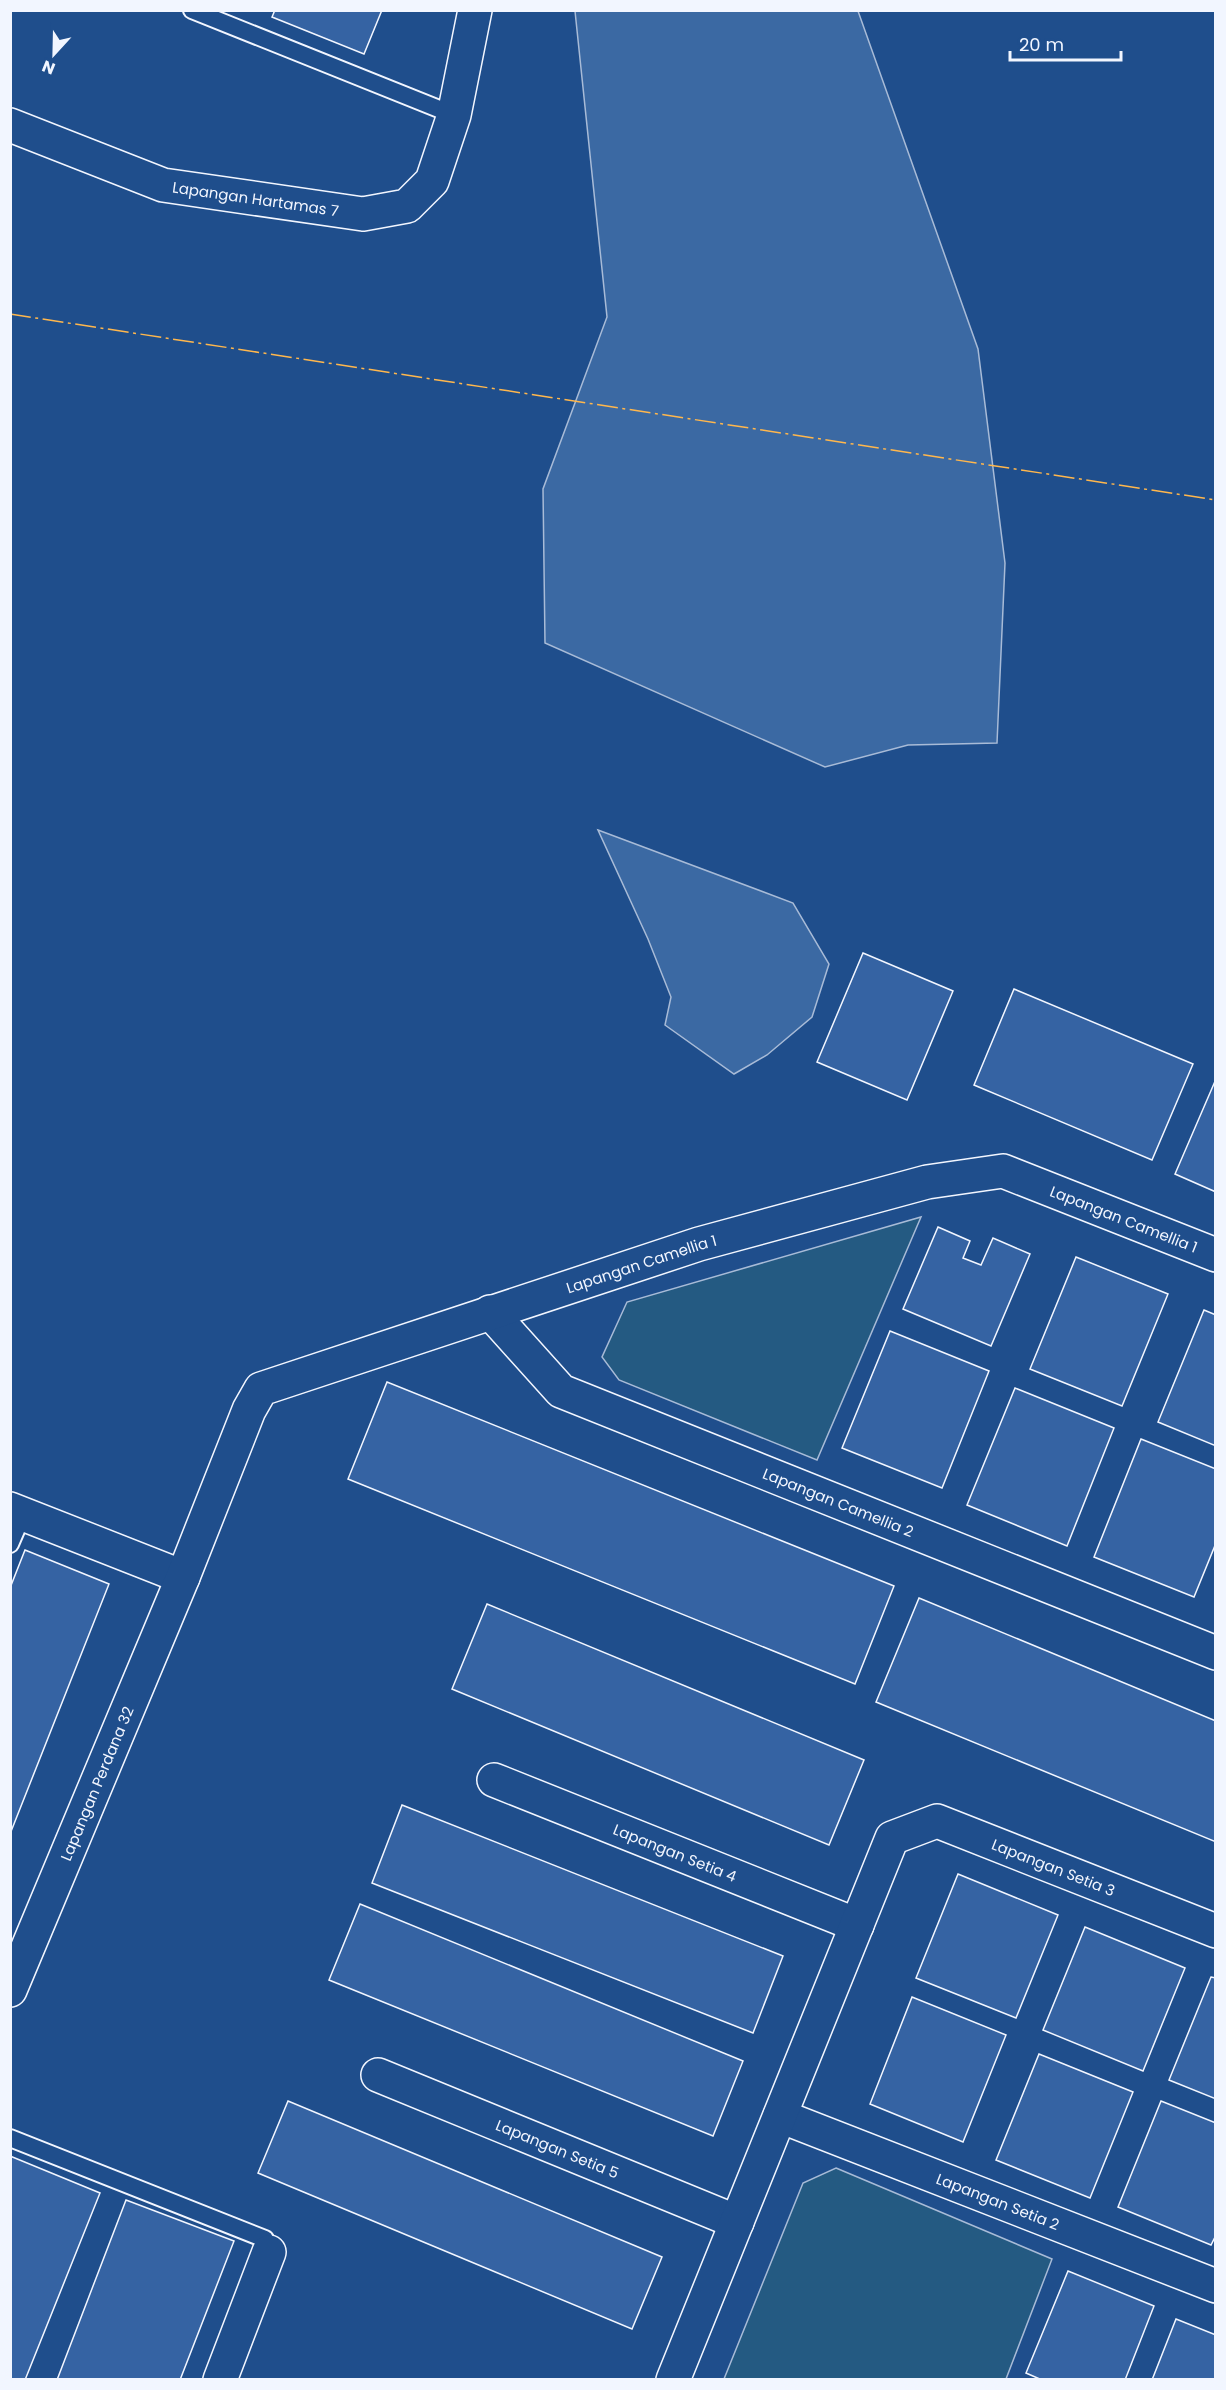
<svg xmlns="http://www.w3.org/2000/svg" width="1226" height="2390" font-family="Poppins,sans-serif">
<style>
.green{fill:#245a82;stroke:#a8bbd7;stroke-width:1.5}
.water{fill:#3b69a3;stroke:#a8bbd7;stroke-width:1.5}
.building{fill:#3563a3;stroke:#f2f6ff;stroke-width:1.5}
.lines{fill:none;stroke-linecap:round;stroke-linejoin:round}
.lane-casing{stroke:#f2f6ff;stroke-width:20}
.street-casing{stroke:#f2f6ff;stroke-width:36}
.lane{stroke:#1f4e8c;stroke-width:16}
.street{stroke:#1f4e8c;stroke-width:33}
.power{stroke:#ffb74d;stroke-width:1.5;stroke-dasharray:21 4.5 3 4.5;stroke-linecap:butt}
.labels{text-anchor:middle;dominant-baseline:central;stroke-width:4.5;stroke-linejoin:round;paint-order:stroke}
.street-label{font-size:15px;fill:#f2f6ff;stroke:#1f4e8c}
</style>
<rect width="100%" height="100%" fill="#1f4e8c"/>
<g class="green">
<polygon points="921,1217 817,1460 619,1380 602,1357 627,1302"/>
<polygon points="836,2168 1052,2259 1006,2379 724,2379 803,2183"/>
</g>
<g class="water">
<polygon points="575,11 858,11 978,349 1005,563 997,743 908,745 825,767 545,643 543,489 607,317"/>
<polygon points="598,830 793,903 829,964 812,1017 767,1055 734,1074 665,1025 671,997 648,939"/>
</g>
<g class="building">
<polygon points="275,10 382,10 364,54 272,17"/>
<polygon points="863,953 953,991 907,1100 817,1062"/>
<polygon points="1014,989 1193,1064 1152,1160 974,1085"/>
<polygon points="1216,1079 1216,1192 1175,1174"/>
<polygon points="938,1227 970,1241 963,1258 981,1265 993,1238 1030,1254 991,1346 903,1309"/>
<polygon points="1076,1257 1168,1294 1122,1406 1030,1369"/>
<polygon points="1204,1310 1216,1315 1216,1446 1158,1422"/>
<polygon points="890,1331 989,1371 942,1488 842,1448"/>
<polygon points="387,1382 894,1586 855,1684 348,1479"/>
<polygon points="1015,1388 1114,1428 1067,1546 967,1505"/>
<polygon points="1141,1439 1216,1469 1216,1543 1194,1597 1094,1557"/>
<polygon points="25,1550 109,1584 10,1834 10,1588"/>
<polygon points="919,1598 1216,1721 1216,1842 876,1702"/>
<polygon points="487,1604 864,1760 829,1845 452,1689"/>
<polygon points="402,1805 783,1956 753,2033 372,1883"/>
<polygon points="958,1874 1058,1915 1016,2018 916,1978"/>
<polygon points="360,1904 743,2061 713,2136 329,1980"/>
<polygon points="1085,1927 1185,1968 1143,2071 1043,2030"/>
<polygon points="1211,1977 1216,1978 1216,2099 1169,2080"/>
<polygon points="912,1997 1006,2035 963,2142 870,2104"/>
<polygon points="1039,2054 1133,2092 1090,2198 996,2160"/>
<polygon points="288,2101 662,2257 632,2329 258,2173"/>
<polygon points="1161,2101 1216,2123 1216,2235 1211,2245 1118,2207"/>
<polygon points="10,2156 100,2193 25,2380 10,2380"/>
<polygon points="126,2200 234,2241 180,2380 57,2380"/>
<polygon points="1068,2271 1154,2306 1125,2380 1042,2380 1026,2373"/>
<polygon points="1176,2319 1216,2335 1216,2380 1152,2380"/>
</g>
<g class="lines">
<defs>
<g id="lane">
<polyline points="192,10 454,115"/>
<polyline points="10,1544 23,1514"/>
<polyline points="10,2138 265,2239 269,2252"/>
</g>
<g id="street">
<path id="s1" d="M10,125L163,185L363,214L407,206L432,181L454,115L475,10"/>
<path id="s2" d="M490,1312L561,1391L1216,1653"/>
<polyline points="10,1509 183,1577"/>
<path id="s3" d="M494,1780L857,1925"/>
<path id="s4" d="M10,1990L183,1577L249,1410L261,1389L699,1244L927,1182L1003,1171L1216,1255"/>
<path id="s5" d="M378,2075L737,2222"/>
<path id="s6" d="M780,2116L1216,2286"/>
<polyline points="220,2380 269,2252"/>
<path id="s7" d="M673,2380L892,1838L937,1821L1216,1931"/>
</g>
</defs>
<use href="#lane" class="lane-casing"/>
<use href="#street" class="street-casing"/>
<use href="#lane" class="lane"/>
<use href="#street" class="street"/>
<polyline class="power" points="10,314 1216,500"/>
</g>
<g class="labels">
<g class="street-label">
<text stroke="none"><textPath href="#s1" startOffset="258">Lapangan Hartamas 7</textPath></text>
<text stroke="none"><textPath href="#s4" startOffset="1556">Lapangan Camellia 1</textPath></text>
<text stroke="none"><textPath href="#s4" startOffset="1052">Lapangan Camellia 1</textPath></text>
<text stroke="none"><textPath href="#s2" startOffset="405">Lapangan Camellia 2</textPath></text>
<text stroke="none"><textPath href="#s4" startOffset="224">Lapangan Perdana 32</textPath></text>
<text stroke="none"><textPath href="#s3" startOffset="195">Lapangan Setia 4</textPath></text>
<text stroke="none"><textPath href="#s7" startOffset="758">Lapangan Setia 3</textPath></text>
<text stroke="none"><textPath href="#s5" startOffset="194">Lapangan Setia 5</textPath></text>
<text stroke="none"><textPath href="#s6" startOffset="234">Lapangan Setia 2</textPath></text>
</g>
</g>
<rect width="1226" height="2390" fill="none" stroke="#f2f6ff" stroke-width="24"/>
<g transform="translate(54 54) rotate(202)" stroke="#1f4e8c" stroke-width="4.5" paint-order="stroke">
<path d="M0-4.5L10 22L0 15L-10 22Z" fill="#f2f6ff"/>
<text y="-9" font-size="16" font-weight="bold" text-anchor="middle" fill="#f2f6ff">N</text>
</g>
<path d="M1010 51v9h111v-9" fill="none" stroke="#f2f6ff" stroke-width="3"/>
<text x="1019" y="51" font-size="18" fill="#f2f6ff" stroke="#1f4e8c" stroke-width="4.5" paint-order="stroke">20 m</text>
</svg>
